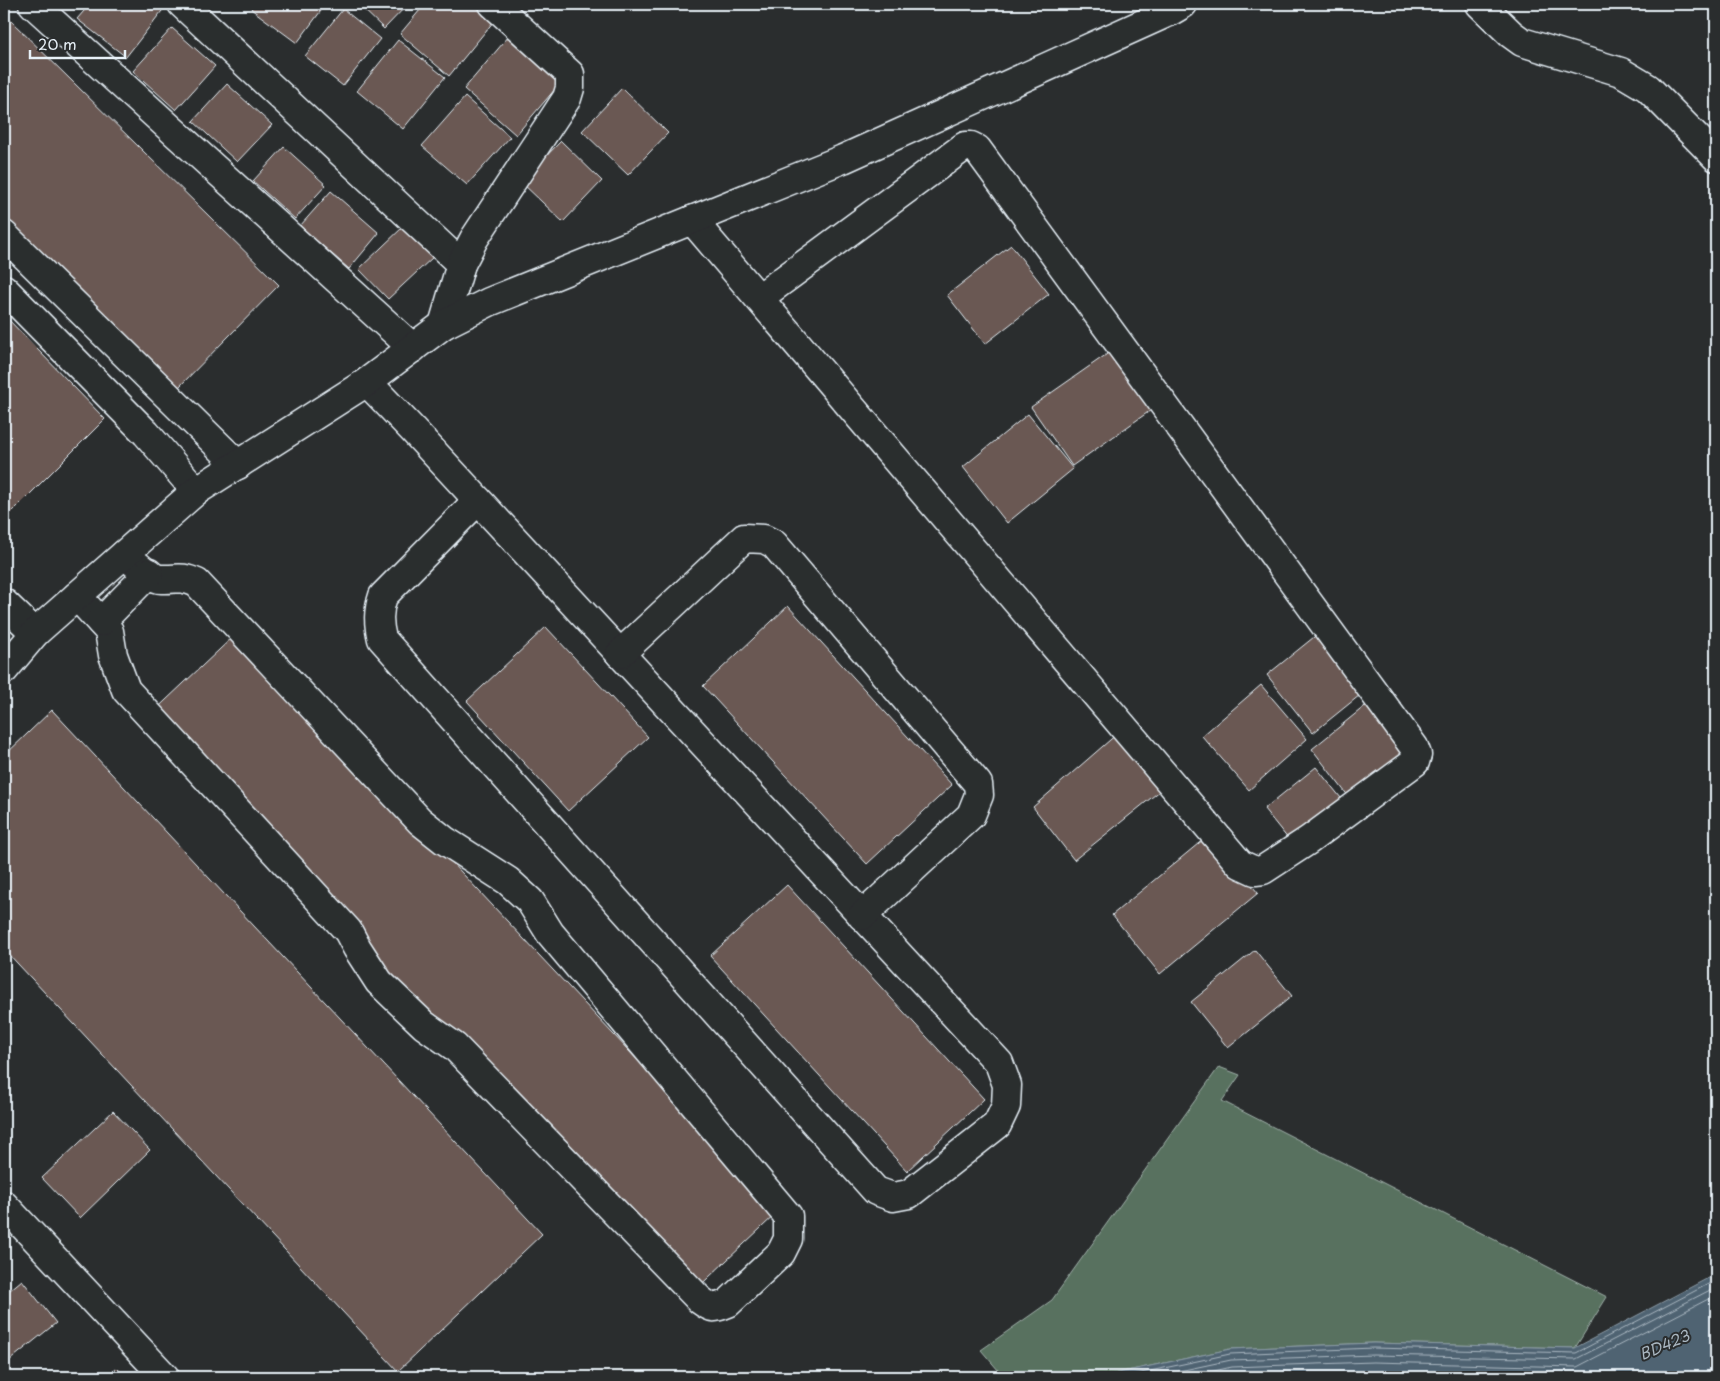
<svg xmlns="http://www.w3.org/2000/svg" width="1720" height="1381" font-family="'Playpen Sans',sans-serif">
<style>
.green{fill:#59715e;stroke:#a0b1ab}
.water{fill:#4f6372;stroke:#8c9ca8}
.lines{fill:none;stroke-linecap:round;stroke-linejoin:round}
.shore{stroke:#abb8c2;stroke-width:1}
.building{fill:#6a5952;stroke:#e8f1f8}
.minor-casing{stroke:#e8f1f8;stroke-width:31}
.minor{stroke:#2a2d2e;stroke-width:28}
.labels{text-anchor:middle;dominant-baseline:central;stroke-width:4;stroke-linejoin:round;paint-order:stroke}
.water-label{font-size:15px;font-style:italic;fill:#abb8c2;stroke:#2a2d2e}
</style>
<rect width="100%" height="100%" fill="#2a2d2e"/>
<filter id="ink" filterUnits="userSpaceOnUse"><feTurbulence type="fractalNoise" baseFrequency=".02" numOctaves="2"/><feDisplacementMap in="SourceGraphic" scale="10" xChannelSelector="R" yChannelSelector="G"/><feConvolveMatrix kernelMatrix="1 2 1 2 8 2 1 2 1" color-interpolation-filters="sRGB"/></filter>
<g filter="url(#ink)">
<polygon class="green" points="1219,1067 1240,1075 1222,1101 1607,1297 1575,1348 1373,1343 1230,1349 1099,1377 1004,1377 981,1350 1052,1300"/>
<polygon class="water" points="1716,1274 1716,1377 1099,1377 1230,1349 1373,1343 1575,1348"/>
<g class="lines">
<g class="shore">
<polyline points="1122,1377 1230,1354 1373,1348 1576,1353 1716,1280"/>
<polyline points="1151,1377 1231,1360 1373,1355 1576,1359 1716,1287"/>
<polyline points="1186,1377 1232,1367 1373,1362 1577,1367 1716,1295"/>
</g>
</g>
<g class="building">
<polygon points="90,4 161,4 165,7 126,57 77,19"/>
<polygon points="255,4 326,4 297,43 251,9"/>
<polygon points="358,4 408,4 384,29"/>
<polygon points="425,4 474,4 494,21 449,76 400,34"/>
<polygon points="343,9 380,39 343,86 305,56"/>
<polygon points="4,14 279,285 177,389 4,219"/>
<polygon points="172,28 215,66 176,110 133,71"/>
<polygon points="509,36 562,81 516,135 464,89"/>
<polygon points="398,40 445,77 403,129 357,91"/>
<polygon points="227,84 272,125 237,162 193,121"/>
<polygon points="622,88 668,133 628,175 582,131"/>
<polygon points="465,97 510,137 467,185 422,146"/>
<polygon points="561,141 602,181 563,222 521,182"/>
<polygon points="284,147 326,185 295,219 253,181"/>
<polygon points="331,191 379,233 349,269 300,226"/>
<polygon points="404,226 433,257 388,299 359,269"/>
<polygon points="1011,245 1049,294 985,344 947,295"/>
<polygon points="4,315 105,419 9,515 4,510"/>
<polygon points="1120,345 1161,403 1072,466 1031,407"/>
<polygon points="1028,414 1073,469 1007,523 963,467"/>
<polygon points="788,606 952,785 867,864 703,686"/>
<polygon points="546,627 648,737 568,811 467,701"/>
<polygon points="237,633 779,1211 690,1295 148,717"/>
<polygon points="1319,633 1365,691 1313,733 1267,675"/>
<polygon points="1261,685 1307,739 1249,790 1202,736"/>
<polygon points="1370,702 1408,749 1349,797 1312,749"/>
<polygon points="52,710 542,1234 398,1371 4,949 4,756"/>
<polygon points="1118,733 1161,790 1074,860 1033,807"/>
<polygon points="1316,767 1345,803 1293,845 1264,809"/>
<polygon points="1210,834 1258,893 1160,974 1112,915"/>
<polygon points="787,885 984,1099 907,1171 710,956"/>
<polygon points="1255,950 1292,996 1228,1048 1191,1002"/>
<polygon points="113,1111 150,1150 80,1218 42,1178"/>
<polygon points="22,1280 56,1323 4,1365 4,1295"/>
<polygon points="117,1368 126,1377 107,1377"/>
</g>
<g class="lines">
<defs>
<g id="minor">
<polyline points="33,4 413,348"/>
<polyline points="182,4 461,264"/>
<polyline points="1480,4 1511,34 1522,42 1621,72 1648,88 1716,157"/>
<polyline points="692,220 1240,864 1255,871 1263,870 1309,840 1415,762 1417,755 1414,747 977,149 971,146 965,146 759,298"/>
<polyline points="4,235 238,465"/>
<polyline points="4,289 146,433 196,491"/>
<polyline points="443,325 461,264 474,239 567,98 570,88 570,74 493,4"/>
<path d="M367,382L413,430L999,1063L1007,1085L1006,1106L997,1125L909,1194L893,1197L876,1191L382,639C378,623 378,611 383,596L478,500"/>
<path d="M77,596L109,631L113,655L126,690L348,931L357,948L379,982L424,1025L455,1047L700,1300C712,1309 714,1309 728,1303L781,1253L788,1239V1216L550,933L530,901L508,881L444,840L420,821L197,583C178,575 179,580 161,579C151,579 132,561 125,554"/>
<polyline points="4,603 35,633"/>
<polyline points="101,622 149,573"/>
<polyline points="620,654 744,538 764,539 774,544 978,784 979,795 971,815 862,916"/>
<polyline points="4,670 35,633 196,491 367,382 443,325 489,302 843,159 1171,11 1183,4"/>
<polyline points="4,1205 165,1377"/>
</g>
</defs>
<use href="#minor" class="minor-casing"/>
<use href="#minor" class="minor"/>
</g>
</g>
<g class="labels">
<g class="water-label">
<text transform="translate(1664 1344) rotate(-23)">BD423</text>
</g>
</g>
<rect width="1720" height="1381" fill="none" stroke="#2a2d2e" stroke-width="20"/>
<rect x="10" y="10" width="1700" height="1361" fill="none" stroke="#e8f1f8" stroke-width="2" filter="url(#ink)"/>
<path d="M30 50v8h95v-8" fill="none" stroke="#e8f1f8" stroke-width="2.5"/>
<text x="38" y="50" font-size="15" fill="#e8f1f8" stroke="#2a2d2e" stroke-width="4" paint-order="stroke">20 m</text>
</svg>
